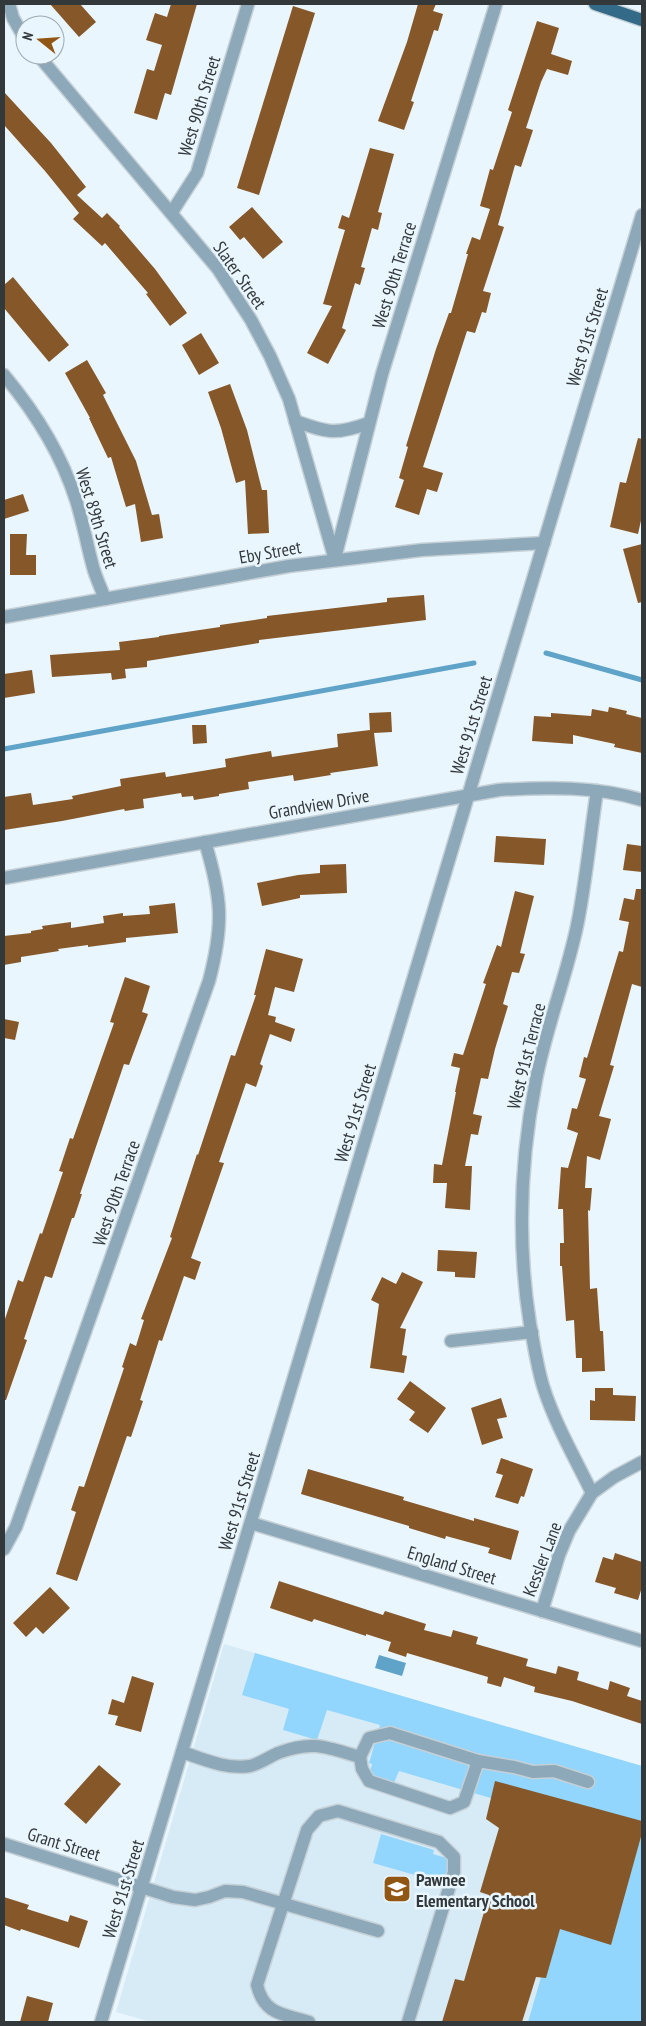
<svg xmlns="http://www.w3.org/2000/svg" width="646" height="2026" font-family="'PT Sans Narrow',sans-serif">
<style>
.built{fill:#d7ebf7}
.green{fill:#92d6fd}
.water{fill:#60a3c8}
.lines{fill:none;stroke-linecap:round;stroke-linejoin:round}
.stream{stroke:#60a3c8;stroke-width:5}
.building{fill:#865729}
.minor-casing{stroke:#c5d0d6;stroke-width:15}
.major-casing{stroke:#c5d0d6;stroke-width:15}
.minor{stroke:#8ca8b9;stroke-width:12}
.major{stroke:#326a87;stroke-width:12}
.labels{text-anchor:middle;dominant-baseline:central;stroke-width:5;stroke-linejoin:round;paint-order:stroke}
.street-label{font-size:18px;fill:#33383b;stroke:#e9f6fd}
.poi-label{font-size:18px;font-weight:bold;fill:#33383b;stroke:#e9f6fd;text-anchor:start}
</style>
<rect width="100%" height="100%" fill="#e9f6fd"/>
<polygon class="built" points="224,1644 642,1766 642,2022 151,2022 116,2012"/>
<g class="green">
<polygon points="255,1653 642,1766 642,2022 528,2022 585,1826 399,1771 394,1783 369,1776 372,1764 369,1763 380,1725 327,1710 317,1740 283,1730 289,1709 242,1695"/>
<polygon points="381,1834 434,1850 433,1854 450,1859 443,1883 373,1863"/>
</g>
<polygon class="water" points="379,1655 406,1663 402,1676 375,1668"/>
<g class="lines">
<g class="stream">
<polyline points="546,653 642,680"/>
<polyline points="4,749 474,663"/>
</g>
</g>
<g class="building">
<polygon points="50,4 80,4 96,22 79,37"/>
<polygon points="171,4 197,4 171,95 165,93 157,120 134,113 147,69 154,71 162,45 146,40 155,13 167,17"/>
<polygon points="418,4 436,4 433,11 443,14 438,31 434,30 411,101 414,102 404,130 378,121 407,42"/>
<polygon points="293,6 315,13 259,195 237,188"/>
<polygon points="537,21 559,28 551,54 572,61 568,75 547,69 541,82 526,128 533,130 521,167 515,165 498,225 504,227 483,291 491,293 486,313 482,312 475,333 467,331 423,467 443,473 437,492 427,489 419,515 395,507 404,480 399,478 408,447 406,446 436,349 449,313 451,313 468,254 466,254 472,237 480,240 490,209 480,206 490,169 493,170 512,112 508,110"/>
<polygon points="4,92 51,143 86,187 77,195 102,218 107,213 120,226 119,227 155,269 187,313 170,326 146,294 148,293 105,243 102,246 73,219 79,213 45,171 4,125"/>
<polygon points="370,148 394,154 378,212 382,213 378,230 372,228 361,267 365,268 360,285 355,283 342,328 346,330 328,364 307,353 332,306 323,304 345,230 338,228 342,215 349,218"/>
<polygon points="252,207 283,242 263,259 244,237 240,240 229,227"/>
<polygon points="13,277 69,345 49,362 4,308 4,285"/>
<polygon points="201,333 219,363 199,375 182,345"/>
<polygon points="87,360 106,393 103,395 136,461 152,515 159,514 163,538 141,542 135,504 126,507 111,457 108,458 89,418 90,418 65,373"/>
<polygon points="230,384 247,430 262,490 267,490 269,533 248,534 245,480 236,483 221,428 208,392"/>
<polygon points="638,438 642,439 642,516 638,534 610,527 620,482 626,483"/>
<polygon points="23,494 29,511 4,519 4,500"/>
<polygon points="10,534 27,534 26,555 36,555 36,575 10,575"/>
<polygon points="642,544 642,602 638,603 623,549"/>
<polygon points="424,595 426,620 259,640 259,643 147,661 147,667 125,669 126,678 112,680 111,673 52,677 50,655 120,650 119,642 159,637 159,636 220,627 220,625 267,618 267,616 387,602 387,598"/>
<polygon points="32,670 35,693 4,698 4,674"/>
<polygon points="609,707 627,711 626,714 642,718 642,753 614,747 615,744 573,735 573,744 532,741 534,716 551,717 551,713 591,716 592,709 608,712"/>
<polygon points="391,712 392,732 374,733 378,766 330,773 331,775 294,781 293,775 248,782 249,789 219,794 219,796 194,800 193,796 182,797 181,793 143,799 144,808 125,811 124,809 62,821 4,830 4,797 31,793 33,805 73,799 72,796 121,786 120,779 165,772 166,777 226,767 225,759 271,751 272,757 338,747 337,734 370,730 369,713"/>
<polygon points="192,725 206,725 207,743 193,744"/>
<polygon points="496,836 546,839 544,865 494,862"/>
<polygon points="627,844 642,846 642,872 623,870"/>
<polygon points="346,864 347,893 300,895 300,898 262,906 257,883 298,875 320,873 320,865"/>
<polygon points="636,889 642,889 642,987 632,984 610,1065 614,1066 599,1116 611,1119 600,1160 587,1156 585,1188 592,1188 590,1211 588,1210 590,1289 597,1288 600,1331 603,1331 605,1371 582,1372 582,1358 576,1358 574,1320 566,1321 562,1266 560,1266 560,1243 564,1243 563,1209 558,1209 561,1167 568,1168 578,1133 567,1129 572,1108 577,1109 586,1079 579,1077 584,1057 587,1058 619,951 623,952 629,922 619,920 624,898 634,900"/>
<polygon points="515,891 534,896 520,953 525,954 519,973 512,972 503,1004 508,1006 495,1049 488,1079 481,1078 473,1114 482,1116 478,1135 471,1134 465,1166 472,1166 470,1210 445,1208 447,1183 433,1183 434,1164 442,1165 456,1092 455,1092 460,1068 451,1066 454,1053 463,1055 486,984 483,983 497,945 501,947"/>
<polygon points="175,903 178,933 126,938 126,942 88,947 88,945 58,949 59,951 21,957 21,962 4,965 4,936 31,933 31,931 43,929 42,926 71,922 71,928 104,923 103,916 123,913 123,916 150,914 149,906"/>
<polygon points="266,949 303,959 294,992 275,987 268,1015 276,1017 275,1022 295,1029 291,1042 270,1034 260,1064 263,1066 256,1087 246,1083 219,1162 224,1163 191,1258 201,1262 195,1280 184,1276 162,1341 159,1340 140,1400 143,1401 131,1437 127,1436 77,1581 56,1574 76,1512 71,1510 79,1486 84,1487 124,1368 122,1367 130,1343 136,1346 144,1320 141,1319 172,1238 170,1237 197,1154 198,1155 231,1055 235,1056 256,995 254,995"/>
<polygon points="125,977 150,986 142,1012 148,1014 129,1065 124,1064 80,1194 82,1194 74,1218 72,1218 52,1278 45,1276 24,1339 27,1340 6,1400 4,1400 4,1322 18,1280 23,1282 40,1233 42,1234 63,1172 59,1171 70,1138 73,1139 114,1023 110,1022"/>
<polygon points="4,1019 19,1022 15,1040 4,1038"/>
<polygon points="438,1250 477,1252 475,1278 455,1277 455,1272 437,1271"/>
<polygon points="402,1272 423,1282 400,1328 406,1329 402,1355 407,1356 404,1373 370,1368 379,1304 371,1300 382,1277 396,1284"/>
<polygon points="410,1381 446,1408 428,1433 409,1420 415,1412 397,1399"/>
<polygon points="595,1388 613,1388 613,1395 636,1396 635,1421 590,1420 590,1400 595,1401"/>
<polygon points="501,1398 507,1417 497,1419 503,1438 482,1445 471,1408"/>
<polygon points="501,1458 533,1469 524,1497 521,1496 518,1504 495,1497 503,1475 496,1473"/>
<polygon points="308,1469 404,1497 403,1500 474,1521 474,1518 519,1531 511,1560 488,1553 490,1548 446,1536 445,1539 409,1528 409,1526 301,1494"/>
<polygon points="615,1553 642,1562 642,1587 638,1600 614,1593 616,1588 595,1582 603,1557 613,1560"/>
<polygon points="279,1581 383,1615 385,1611 426,1624 424,1630 451,1637 453,1630 478,1637 476,1644 528,1659 526,1666 556,1674 558,1666 579,1672 577,1680 608,1690 610,1681 630,1688 627,1696 642,1701 642,1724 572,1701 534,1692 535,1687 504,1677 501,1687 487,1683 488,1677 407,1653 406,1657 388,1651 391,1642 366,1634 366,1636 314,1619 312,1622 270,1608"/>
<polygon points="50,1587 70,1608 43,1634 36,1627 26,1637 13,1623"/>
<polygon points="132,1676 154,1683 141,1732 115,1725 118,1716 108,1714 112,1699 124,1703"/>
<polygon points="99,1765 121,1784 86,1824 64,1804"/>
<polygon points="495,1781 642,1821 642,1833 611,1945 560,1929 546,1978 536,1977 522,2022 442,2022 455,1979 464,1981 489,1895 480,1892 499,1828 486,1819"/>
<polygon points="4,1897 29,1905 27,1909 68,1922 70,1915 88,1921 79,1948 21,1929 20,1931 4,1925"/>
<polygon points="27,1996 53,2003 48,2022 20,2022"/>
</g>
<g class="lines">
<defs>
<g id="minor">
<polyline points="9,4 13,18 25,39"/>
<polyline points="38,55 218,269 251,320 270,356 289,399 335,560"/>
<polyline points="172,212 197,173 248,4"/>
<path d="M4,375C35,412 61,453 76,500C83,522 87,545 93,567C96,578 101,588 105,599"/>
<path d="M295,421C328,433 336,435 369,423"/>
<polyline points="335,558 382,374 496,4"/>
<polyline points="4,617 289,566 422,550 544,543"/>
<path d="M4,878L499,790C546,787 596,786 642,800"/>
<polyline points="451,1341 532,1332"/>
<path d="M592,1493C575,1458 555,1424 543,1386C537,1366 534,1345 530,1324C517,1242 520,1161 536,1080C546,1028 566,978 577,926C586,882 590,836 597,791"/>
<polyline points="251,1523 642,1641"/>
<path d="M4,1549L16,1527L209,981C224,924 222,898 205,842"/>
<polyline points="542,1611 559,1555 569,1531 592,1493 614,1477 642,1462"/>
<path d="M182,1752C203,1759 227,1770 250,1766C259,1764 269,1757 278,1753C312,1740 326,1747 360,1757L362,1769L369,1781L450,1808L464,1802L478,1761L390,1733L369,1738L360,1757"/>
<polyline points="478,1761 514,1767 533,1772 554,1771 588,1782"/>
<polyline points="4,1844 173,1897 195,1900 209,1897 225,1891 243,1892 378,1931"/>
<polyline points="101,2022 642,215"/>
<path d="M309,2022C284,2014 264,2015 257,1985L307,1830L319,1816L338,1811L439,1842L454,1857V1872L408,2022"/>
</g>
<polyline id="major" points="595,4 642,20"/>
</defs>
<use href="#minor" class="minor-casing"/>
<use href="#major" class="major-casing"/>
<use href="#minor" class="minor"/>
<use href="#major" class="major"/>
</g>
<defs>
<symbol id="school-square" viewBox="-11 -11 22 22"><rect x="-9" y="-9" width="18" height="18" rx="4" fill="#915614" stroke="#e9f6fd"/><path d="M0-5L7-2L0 1L-7-2ZM-4 1L0 2.5L4 1V4Q0 6-4 4Z" fill="#fff"/></symbol>
</defs>
<g fill-rule="evenodd">
<use href="#school-square" x="381" y="1873" width="32" height="32"/>
</g>
<g class="labels">
<g class="street-label">
<text transform="translate(199 106) rotate(-73)">West 90th Street</text>
<text transform="translate(240 275) rotate(55)">Slater Street</text>
<text transform="translate(394 275) rotate(-73)">West 90th Terrace</text>
<text transform="translate(587 337) rotate(-73)">West 91st Street</text>
<text transform="translate(97 518) rotate(73)">West 89th Street</text>
<text transform="translate(270 552) rotate(-10)">Eby Street</text>
<text transform="translate(471 725) rotate(-73)">West 91st Street</text>
<text transform="translate(319 804) rotate(-10)">Grandview Drive</text>
<text transform="translate(526 1056) rotate(-76)">West 91st Terrace</text>
<text transform="translate(355 1113) rotate(-73)">West 91st Street</text>
<text transform="translate(116 1193) rotate(-71)">West 90th Terrace</text>
<text transform="translate(239 1501) rotate(-73)">West 91st Street</text>
<text transform="translate(542 1559) rotate(-69)">Kessler Lane</text>
<text transform="translate(452 1565) rotate(17)">England Street</text>
<text transform="translate(64 1844) rotate(17)">Grant Street</text>
<text transform="translate(123 1889) rotate(-73)">West 91st Street</text>
</g>
<g class="poi-label">
<text x="416" y="1879">Pawnee<tspan x="416" dy="21">Elementary School</tspan></text>
</g>
</g>
<rect width="646" height="2026" fill="none" stroke="#33383b" stroke-width="10"/>
<g transform="translate(40 40) rotate(287)"><circle r="24" fill="#e9f6fd" stroke="#a0aaaf"/>
<path d="M0-4L9 19L0 12L-9 19Z" fill="#915614"/>
<text y="-8" font-size="14" font-weight="bold" text-anchor="middle" fill="#33383b">N</text>
</g>
</svg>
